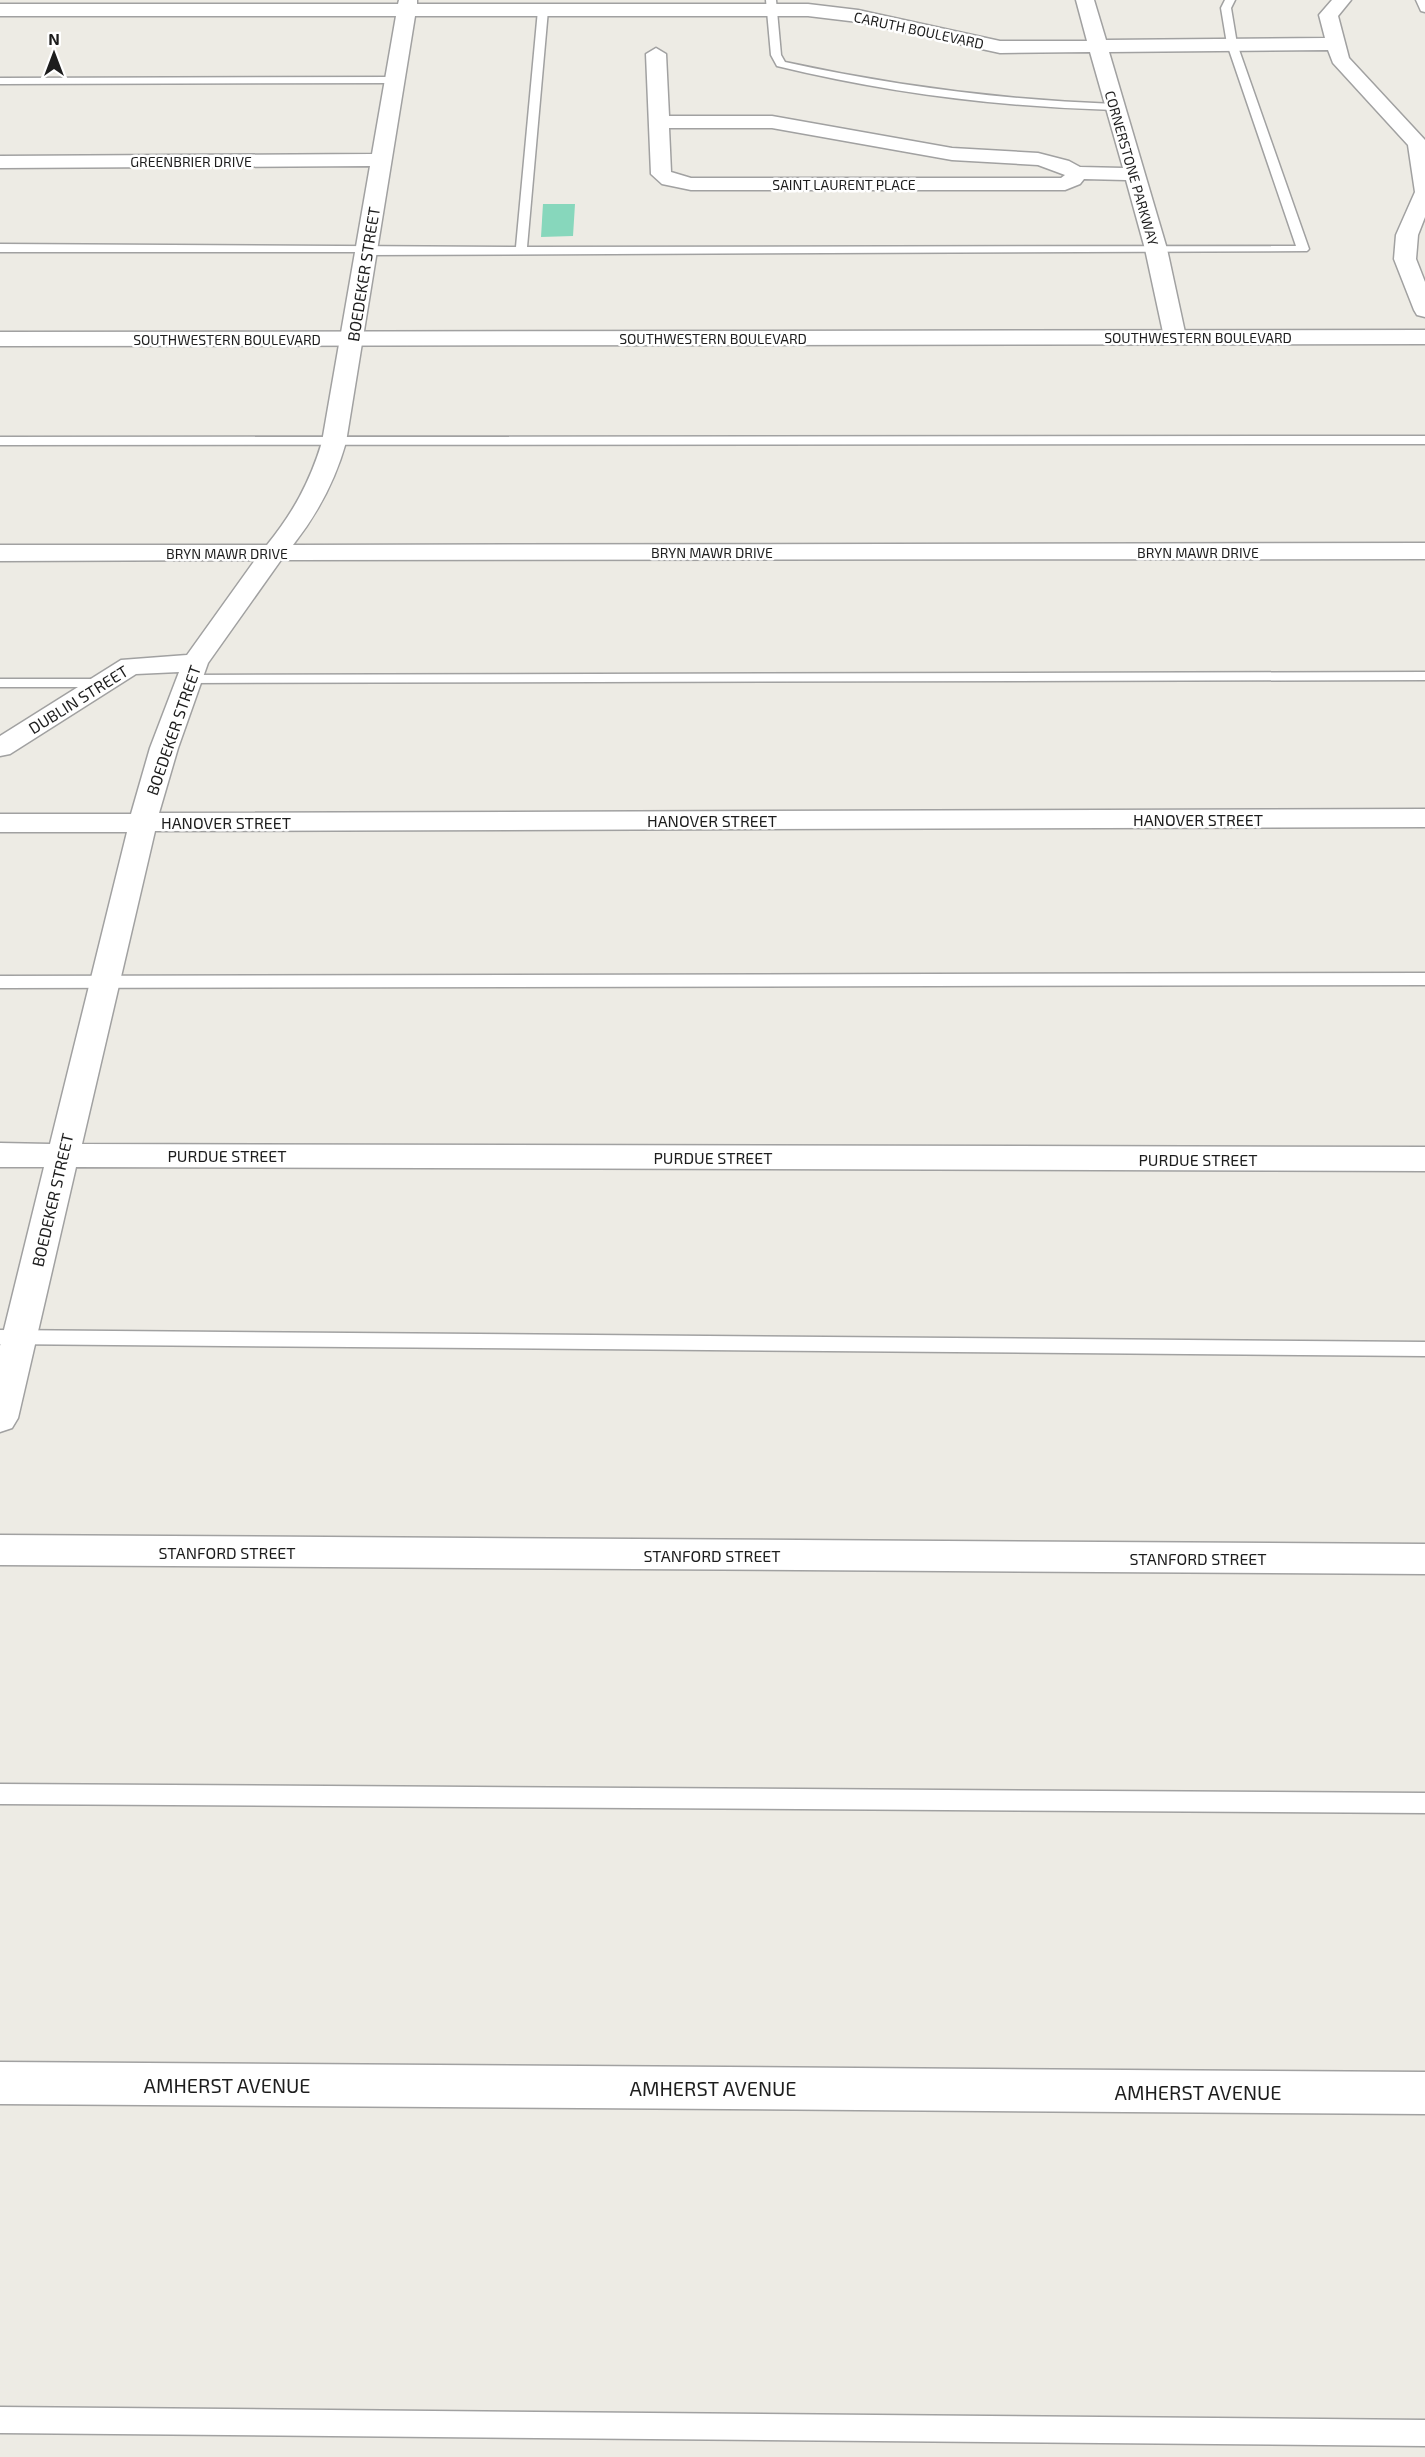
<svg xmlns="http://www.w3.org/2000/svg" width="1425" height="2457" font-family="'Exo 2',sans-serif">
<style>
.pitch{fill:#87d7bc}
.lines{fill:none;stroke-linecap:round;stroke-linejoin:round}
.service-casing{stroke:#a1a1a1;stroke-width:3}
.minor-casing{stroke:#a1a1a1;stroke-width:3}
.tertiary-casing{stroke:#a1a1a1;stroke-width:3}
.service{fill:#fff;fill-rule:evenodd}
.minor{fill:#fff;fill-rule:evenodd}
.tertiary{fill:#fff;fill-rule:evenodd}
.labels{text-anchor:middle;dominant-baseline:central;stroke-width:5;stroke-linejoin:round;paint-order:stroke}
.far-street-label{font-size:14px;fill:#1d1d1d;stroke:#fff}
.street-label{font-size:16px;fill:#1d1d1d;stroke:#fff}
.near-street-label{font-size:20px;fill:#1d1d1d;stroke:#fff}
</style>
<rect width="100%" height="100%" fill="#edebe4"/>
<polygon class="pitch" points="543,204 575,204 573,236 541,237"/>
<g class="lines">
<defs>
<g id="service">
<path d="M766,0H776L781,55L785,62C894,86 1003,100 1114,104L1119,107L1114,110C1000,107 888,93 777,66L771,55Z"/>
<polygon points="1225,0 1235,0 1231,8 1237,44 1309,249 1307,251 364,255 358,252 0,252 0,244 516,247 538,10 543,7 548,10 527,247 1296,246 1227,44 1221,8"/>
<polygon points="1416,0 1425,0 1425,12 1421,11"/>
<polygon points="0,78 396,77 401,80 396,83 0,84"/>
<polygon points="1425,436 1425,444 0,445 0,437"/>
<polygon points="1425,672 1425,680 188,683 181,679 188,675"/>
<polygon points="0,679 102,679 109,683 102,687 0,687"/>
<polygon points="1425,973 1425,985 0,988 0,976"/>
<polygon points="0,1330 1425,1342 1425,1356 0,1344"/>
<polygon points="0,1784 1425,1793 1425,1813 0,1804"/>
<polygon points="0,2407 1425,2420 1425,2446 0,2433"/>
</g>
<g id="minor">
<path d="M399,0H417V4H808L858,10L1000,41H1087L1076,0H1094L1106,40L1325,38L1319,15L1332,0H1351L1338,16L1349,58L1425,140V217L1418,235L1416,259L1425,282V317L1417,315L1414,310L1394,259L1396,235L1415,192L1408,145L1333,63L1328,50L1109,52L1167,249L1186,337L1183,342H1167L1164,337L1145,249L1126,180L1084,179L1080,184L1065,190H691L662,184L651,174L646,54L656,48L666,54L669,116H772L952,148L1038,153L1069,161L1080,167L1123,168L1090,52L1000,53L858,22L808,16H415L346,442C335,481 318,513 293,545L1425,543V559L281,560L208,663L178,748L159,813L1425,809V827L155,831L82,1144L1425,1147V1171L76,1167L18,1418L12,1428L0,1432V1346L44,1167H0V1143L50,1144L127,832H0V814H131L150,748L179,672L136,674L10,754L0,756V736L121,660L187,655L255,560L0,561V545H267C293,513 310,482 322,442L370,166L0,168V156L372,154L396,16H0V4H398ZM669,128H772L952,160L1038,165L1065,175L1061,178H691L671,172Z"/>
<polygon points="0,1535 1425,1544 1425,1574 0,1565"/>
<polygon points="0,2062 1425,2072 1425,2114 0,2104"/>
</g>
<polygon id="tertiary" points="1425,330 1425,344 0,346 0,332"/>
</defs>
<use href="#service" class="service-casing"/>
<use href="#minor" class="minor-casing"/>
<use href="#tertiary" class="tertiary-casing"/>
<use href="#service" class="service"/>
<use href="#minor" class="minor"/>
<use href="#tertiary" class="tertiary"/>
</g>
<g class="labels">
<g class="far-street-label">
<text transform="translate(919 30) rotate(12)">CARUTH BOULEVARD</text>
<text x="191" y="161">GREENBRIER DRIVE</text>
<text transform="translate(1132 168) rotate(74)">CORNERSTONE PARKWAY</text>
<text x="844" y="184">SAINT LAURENT PLACE</text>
<text x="1198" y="337">SOUTHWESTERN BOULEVARD</text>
<text x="713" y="338">SOUTHWESTERN BOULEVARD</text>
<text x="227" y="339">SOUTHWESTERN BOULEVARD</text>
<text x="712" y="552">BRYN MAWR DRIVE</text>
<text x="1198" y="552">BRYN MAWR DRIVE</text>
<text x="227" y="553">BRYN MAWR DRIVE</text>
</g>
<g class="street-label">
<text transform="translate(363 274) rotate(-81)">BOEDEKER STREET</text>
<text transform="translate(78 699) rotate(-32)">DUBLIN STREET</text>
<text transform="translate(173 730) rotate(-71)">BOEDEKER STREET</text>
<text x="1198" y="819">HANOVER STREET</text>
<text x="712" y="820">HANOVER STREET</text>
<text x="226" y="822">HANOVER STREET</text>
<text x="227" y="1155">PURDUE STREET</text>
<text x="713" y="1157">PURDUE STREET</text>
<text x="1198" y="1159">PURDUE STREET</text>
<text transform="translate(52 1200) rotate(-77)">BOEDEKER STREET</text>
<text x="227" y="1552">STANFORD STREET</text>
<text x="712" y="1555">STANFORD STREET</text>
<text x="1198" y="1558">STANFORD STREET</text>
</g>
<g class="near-street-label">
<text x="227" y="2085">AMHERST AVENUE</text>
<text x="713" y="2088">AMHERST AVENUE</text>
<text x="1198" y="2092">AMHERST AVENUE</text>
</g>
</g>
<g transform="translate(54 54)" stroke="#ffffff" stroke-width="4.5" paint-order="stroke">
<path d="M0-4.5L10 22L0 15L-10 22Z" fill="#1d1d1d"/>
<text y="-9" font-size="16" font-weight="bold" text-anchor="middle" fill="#1d1d1d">N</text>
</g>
</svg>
